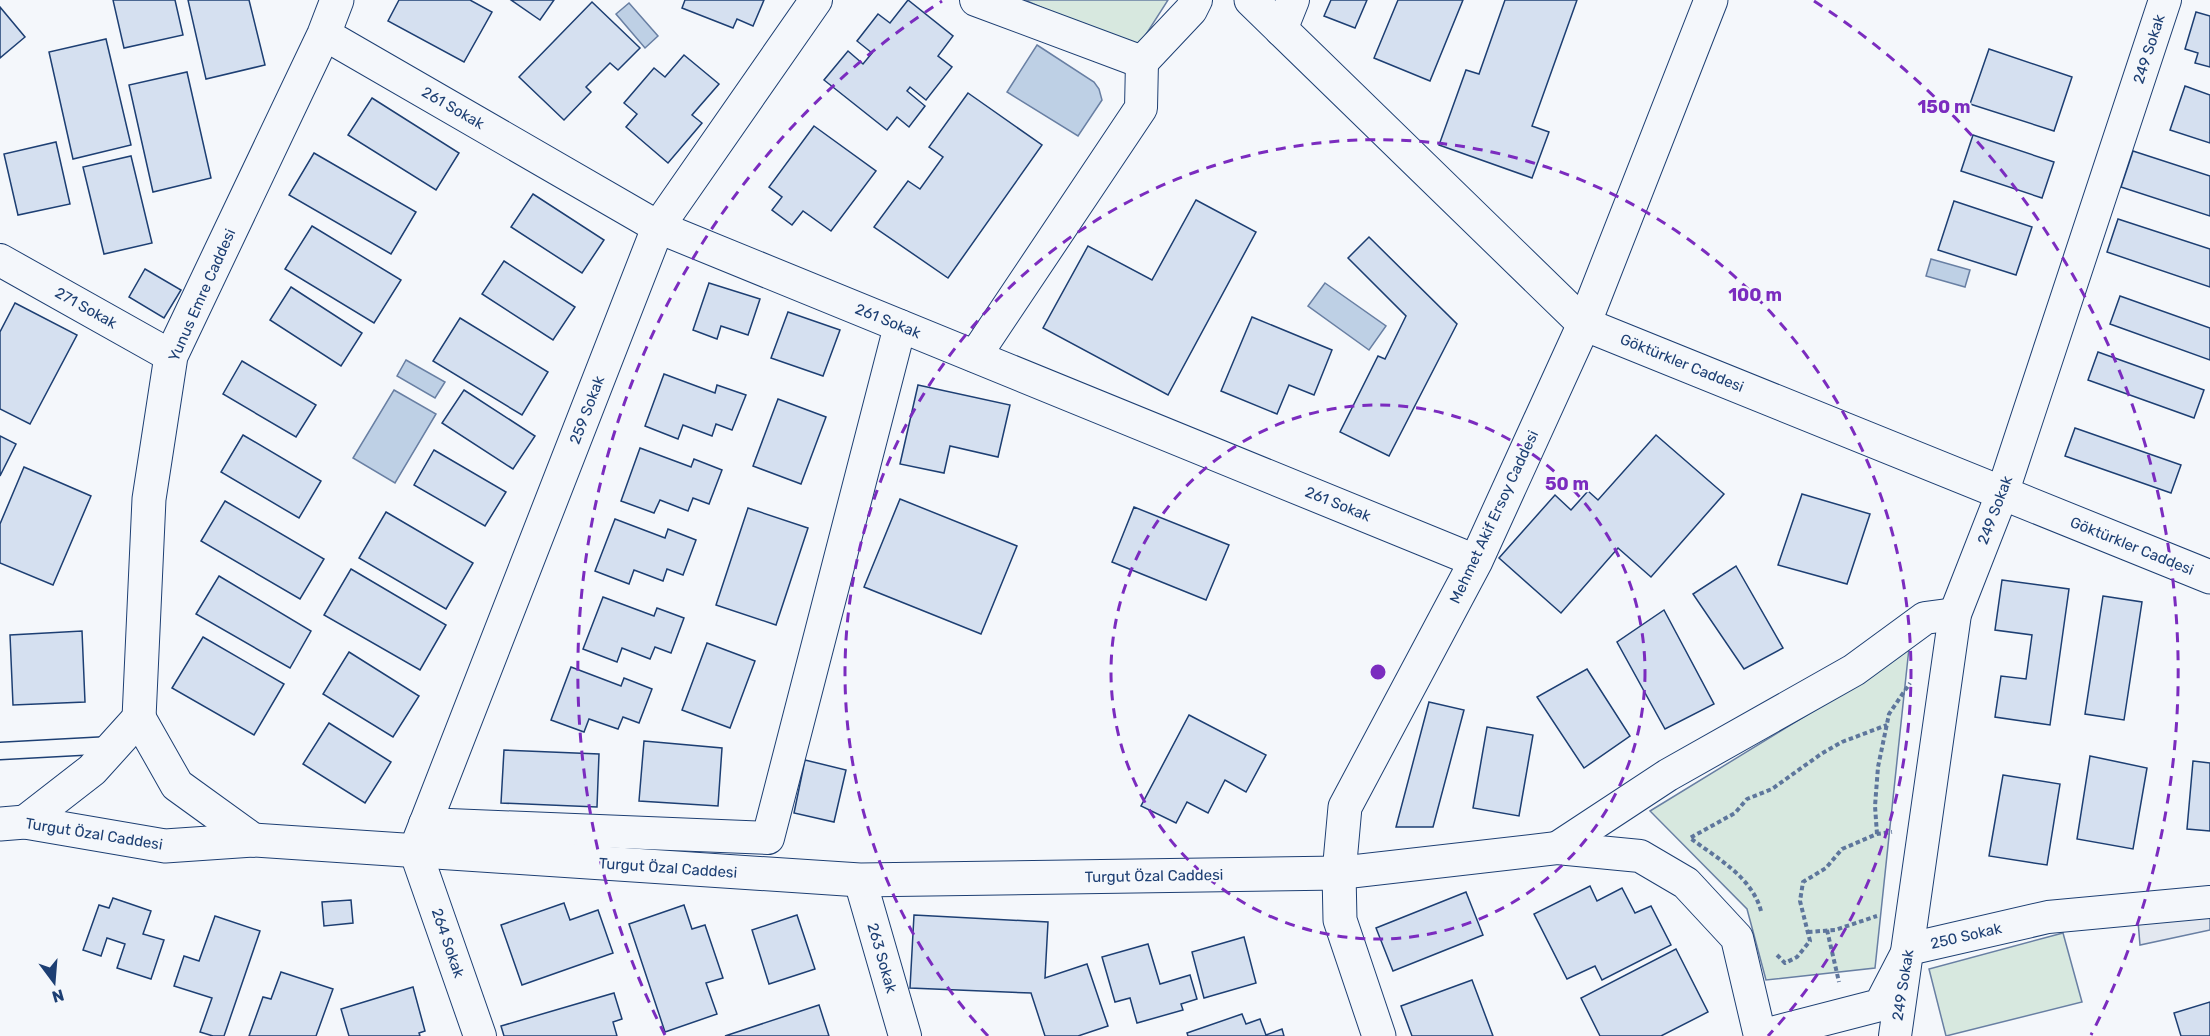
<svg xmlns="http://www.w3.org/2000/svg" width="2210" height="1036" font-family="Rubik,sans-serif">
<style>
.green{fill:#d7e8df;stroke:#687fa3;stroke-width:1.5}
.parking{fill:#e3e8f0;stroke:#687fa3;stroke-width:1.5}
.water{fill:#bed0e5;stroke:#687fa3;stroke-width:1.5}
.building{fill:#d5e0f0;stroke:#1d3f73;stroke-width:1.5}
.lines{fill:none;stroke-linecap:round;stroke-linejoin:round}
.lane-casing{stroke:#1d3f73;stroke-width:19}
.street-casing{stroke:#1d3f73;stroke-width:34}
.secondary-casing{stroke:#1d3f73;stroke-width:35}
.path{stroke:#5e769c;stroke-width:4;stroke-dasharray:4.5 3;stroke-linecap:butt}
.lane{stroke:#f4f7fb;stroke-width:16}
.street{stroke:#f4f7fb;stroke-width:32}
.secondary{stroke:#f4f7fb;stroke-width:33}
.ring{fill:none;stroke:#7b2cbf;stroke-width:3;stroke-dasharray:10 8}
.labels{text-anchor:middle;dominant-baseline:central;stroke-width:4.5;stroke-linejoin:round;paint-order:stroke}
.street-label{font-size:15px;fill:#1d3f73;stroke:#f4f7fb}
.centre{fill:#7b2cbf;stroke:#f4f7fb;stroke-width:3}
.ring-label{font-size:18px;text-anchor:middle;font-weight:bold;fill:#7b2cbf;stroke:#f4f7fb;stroke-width:4.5;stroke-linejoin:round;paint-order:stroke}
</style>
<rect width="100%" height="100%" fill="#f4f7fb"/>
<g class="green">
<polygon points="1025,0 1168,0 1136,50"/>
<polygon points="1909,648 1875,968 1766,980 1747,909 1650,811 1864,680"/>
<polygon points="2063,933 2082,1002 1946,1036 1929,969"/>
</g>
<polygon class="parking" points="2210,902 2210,930 2140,945 2137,909"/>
<g class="water">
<polygon points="629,3 658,36 645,48 616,14"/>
<polygon points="1037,45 1094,82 1099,89 1102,100 1078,136 1007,92"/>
<polygon points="1931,259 1970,270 1965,287 1926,276"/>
<polygon points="1325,283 1386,326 1369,350 1308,306"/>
<polygon points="406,360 445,382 435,398 397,376"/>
<polygon points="394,390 436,414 395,483 353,458"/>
</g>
<g class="building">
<polygon points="113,0 175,0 183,35 124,48"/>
<polygon points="188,0 249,0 265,65 206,79"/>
<polygon points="399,0 470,0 492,12 464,62 388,21"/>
<polygon points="511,0 554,0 540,20"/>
<polygon points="685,0 764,0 753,26 737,19 733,28 682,8"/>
<polygon points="908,0 953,36 938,56 952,67 926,100 910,87 907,91 925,106 909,127 897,117 887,130 824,80 848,51 863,64 872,53 857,41 878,14 890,23"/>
<polygon points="1331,0 1367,0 1355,28 1324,16"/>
<polygon points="1398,0 1463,0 1430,81 1374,58"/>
<polygon points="1505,0 1577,0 1532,126 1549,132 1532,178 1439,145 1466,70 1479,74"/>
<polygon points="592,2 640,48 618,70 610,63 586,87 591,92 564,120 519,77"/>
<polygon points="0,7 25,37 0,58"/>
<polygon points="2196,12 2210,16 2210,67 2195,63 2198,53 2185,49"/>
<polygon points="106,39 131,145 73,159 49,52"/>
<polygon points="1989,49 2072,77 2054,131 1970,104"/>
<polygon points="684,55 719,84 692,115 702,123 668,163 626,127 637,114 624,103 654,68 665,77"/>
<polygon points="187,72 211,178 153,192 129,85"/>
<polygon points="2185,86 2210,95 2210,143 2170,130"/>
<polygon points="968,93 1042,145 948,278 874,227 908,181 920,189 943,157 929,147"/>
<polygon points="372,98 459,153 436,190 348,135"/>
<polygon points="814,126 876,171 831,231 803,211 792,225 772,210 782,197 769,187"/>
<polygon points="1973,135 2054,162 2042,198 1961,171"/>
<polygon points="56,142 70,204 18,215 4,154"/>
<polygon points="2133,151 2210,176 2210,216 2121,187"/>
<polygon points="314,153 416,212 391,254 289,195"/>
<polygon points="131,156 152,243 104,254 83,167"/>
<polygon points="533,194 604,240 582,273 511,227"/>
<polygon points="1196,200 1256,232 1168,395 1043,328 1088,246 1152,280"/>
<polygon points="1954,201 2032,227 2016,275 1938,250"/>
<polygon points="2118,219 2210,249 2210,287 2107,252"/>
<polygon points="312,226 401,280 374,323 285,269"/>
<polygon points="1369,237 1457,324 1389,456 1340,432 1378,356 1385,359 1406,316 1348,258"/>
<polygon points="504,261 575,307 553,340 482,294"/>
<polygon points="145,269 181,290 164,318 129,297"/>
<polygon points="709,283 760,299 748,335 721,326 717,339 693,330"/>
<polygon points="291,287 362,333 341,366 270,320"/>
<polygon points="2120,296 2210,328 2210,360 2110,324"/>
<polygon points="15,303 77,335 30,424 0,409 0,332"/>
<polygon points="788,312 840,330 823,376 771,358"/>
<polygon points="1252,317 1332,350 1314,395 1289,385 1277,414 1221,391"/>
<polygon points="460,318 548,372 522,415 433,361"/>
<polygon points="2098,352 2204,390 2194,418 2088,380"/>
<polygon points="242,361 316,405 296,437 223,394"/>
<polygon points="664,374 715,393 717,385 746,395 732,430 716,424 712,436 683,425 678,439 645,426"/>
<polygon points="918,385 1010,405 998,457 950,446 944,473 900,464"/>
<polygon points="464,390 535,436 513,469 442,423"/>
<polygon points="778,399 826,417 801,484 753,466"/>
<polygon points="2075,428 2181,465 2171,493 2065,456"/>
<polygon points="243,435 321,481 299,518 221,472"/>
<polygon points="1656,435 1724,494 1651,577 1618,548 1561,613 1499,558 1555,495 1571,510 1588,491 1598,500"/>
<polygon points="0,436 16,444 0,476"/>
<polygon points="640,448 691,467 694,459 722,470 709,504 693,498 688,511 660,500 654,513 621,501"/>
<polygon points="434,450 506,492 485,526 414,485"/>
<polygon points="24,467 91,496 53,585 0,563 0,524"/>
<polygon points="1802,494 1870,514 1847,584 1778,565"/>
<polygon points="900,499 1017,546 981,634 864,587"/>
<polygon points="225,501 324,559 300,599 201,541"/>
<polygon points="1134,507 1229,545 1206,600 1112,562"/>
<polygon points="748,508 808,528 776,625 716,605"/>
<polygon points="386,512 473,563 446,609 359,558"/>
<polygon points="615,519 665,538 668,529 696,540 683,575 667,569 663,581 634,570 629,584 595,571"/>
<polygon points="1736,566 1783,648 1744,669 1693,594"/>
<polygon points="351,569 446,625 420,670 324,615"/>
<polygon points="219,576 311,631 290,668 196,614"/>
<polygon points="2002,580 2069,589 2050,725 1995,717 2001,676 2026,679 2032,635 1995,630"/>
<polygon points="2103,596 2142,602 2124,720 2085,714"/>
<polygon points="603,597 654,616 657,608 684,618 671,653 655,647 650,659 622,648 617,662 583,649"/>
<polygon points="1664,610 1714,704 1665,729 1617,642"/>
<polygon points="82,631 85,702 13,705 10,635"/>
<polygon points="203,637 284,684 254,735 172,688"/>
<polygon points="707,643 755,661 730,728 682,710"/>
<polygon points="349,652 419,696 393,737 323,694"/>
<polygon points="571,667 621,686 624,678 652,689 639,723 623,717 618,729 589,719 584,732 551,720"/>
<polygon points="1587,669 1630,736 1584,768 1537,697"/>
<polygon points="1429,702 1464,710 1433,827 1396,827"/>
<polygon points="1189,715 1266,755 1246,792 1225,780 1208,813 1187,802 1176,823 1141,806"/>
<polygon points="329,723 391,762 365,803 303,764"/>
<polygon points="1487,727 1533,735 1519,816 1473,808"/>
<polygon points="644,741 722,748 718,806 639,801"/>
<polygon points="504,750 599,754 597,807 501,803"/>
<polygon points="2090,756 2147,768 2133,849 2077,839"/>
<polygon points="805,760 846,770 834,822 794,813"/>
<polygon points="2193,761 2210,763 2210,831 2187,829"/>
<polygon points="2003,775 2060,784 2047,865 1989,856"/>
<polygon points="1590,886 1597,901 1622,888 1635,913 1651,906 1671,945 1602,980 1595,966 1567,979 1534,914"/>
<polygon points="1466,892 1483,935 1393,971 1376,928"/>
<polygon points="113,898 151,911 143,934 164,940 151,979 117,968 125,944 107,938 101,956 83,950 99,905 109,908"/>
<polygon points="351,900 353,923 324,926 322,902"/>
<polygon points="564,903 570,920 598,910 613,953 522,985 501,925"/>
<polygon points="684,905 692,929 705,925 723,978 706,983 717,1014 665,1032 629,924"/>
<polygon points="797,915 815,969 769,984 752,930"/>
<polygon points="914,915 1048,922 1045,978 1087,964 1108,1026 1078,1036 1045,1036 1031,993 910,988"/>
<polygon points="215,916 260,931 224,1036 213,1036 200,1032 212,998 174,986 184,956 199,961"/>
<polygon points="1244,937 1256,983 1204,998 1192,952"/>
<polygon points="1148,944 1160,984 1190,975 1197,999 1181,1004 1183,1010 1137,1023 1130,998 1115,1002 1102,957"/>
<polygon points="1676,949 1708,1012 1661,1036 1600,1036 1581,998"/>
<polygon points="281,972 333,989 316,1036 249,1036 263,997 271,999"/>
<polygon points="1472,980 1493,1036 1412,1036 1401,1006"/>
<polygon points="413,987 425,1031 419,1033 420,1036 349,1036 341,1009"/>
<polygon points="614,993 622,1019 613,1022 617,1036 504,1036 501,1026"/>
<polygon points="2210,1002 2210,1036 2181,1036 2174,1013"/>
<polygon points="819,1005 829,1036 725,1036"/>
<polygon points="1242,1014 1246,1024 1260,1019 1266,1035 1282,1029 1284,1036 1188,1036 1187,1033"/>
</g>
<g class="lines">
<defs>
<polyline id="lane" points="0,751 112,745"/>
<g id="street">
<polyline points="976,0 1142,62 1191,10 1196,0"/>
<polyline points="1281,30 1293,0"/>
<polyline points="324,34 658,227 1476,561"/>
<polyline points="0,260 171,356"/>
<polyline points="975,356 1141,108 1142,62"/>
<polyline points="425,824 768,838 900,326"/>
<polyline points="1557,848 1668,775 1854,670 1925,618 1955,614"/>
<polyline points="1339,873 1557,848 1640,856 1686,883 1737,938 1760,1036"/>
<polyline points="860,880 905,1036"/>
<polyline points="480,1036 415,850 658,227 816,0"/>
<polyline points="1760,1036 1880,1005 1909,949 2048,917 2210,902"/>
<polyline points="1895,1036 1955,614 2002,494 2165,0"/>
</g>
<g id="secondary">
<polyline points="1251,0 1584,324 2210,577"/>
<polyline points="139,718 149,499 171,356 324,34 337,0"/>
<polyline points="139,718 177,785 253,840"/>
<polyline points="25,822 92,770 139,718"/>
<polyline points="0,824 25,822 165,846 253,840 860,880 1339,873"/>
<polyline points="1379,1036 1340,920 1339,873 1345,807 1476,561 1584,324 1711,0"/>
</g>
</defs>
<use href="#lane" class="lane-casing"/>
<use href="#street" class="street-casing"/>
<use href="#secondary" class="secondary-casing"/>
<g class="path">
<polyline points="1877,834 1875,806 1878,767 1889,714 1910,683"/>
<path d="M1761,911C1752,877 1717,858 1690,838L1735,813L1747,799L1772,789L1821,754L1842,742L1887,725"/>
<polyline points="1827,930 1839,982"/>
<polyline points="1808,932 1835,930 1877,916"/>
<polyline points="1777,955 1785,963 1797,957 1810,941 1800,901 1803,882 1826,868 1842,849 1877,834 1892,832"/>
</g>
<use href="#lane" class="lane"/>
<use href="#street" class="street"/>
<use href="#secondary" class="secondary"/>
</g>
<g class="ring">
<circle cx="1378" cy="672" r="267"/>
<path d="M988 1036A533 533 0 1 1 1768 1036"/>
<path d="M665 1035A800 800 0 0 1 942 1M1814 1A800 800 0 0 1 2091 1035"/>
</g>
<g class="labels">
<g class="street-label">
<text transform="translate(2149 49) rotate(-72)">249 Sokak</text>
<text transform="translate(453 108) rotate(30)">261 Sokak</text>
<text transform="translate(202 295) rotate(-66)">Yunus Emre Caddesi</text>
<text transform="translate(86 308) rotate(29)">271 Sokak</text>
<text transform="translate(888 321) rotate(22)">261 Sokak</text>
<text transform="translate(1682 363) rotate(22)">Göktürkler Caddesi</text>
<text transform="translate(587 410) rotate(-69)">259 Sokak</text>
<text transform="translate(1338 504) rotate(22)">261 Sokak</text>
<text transform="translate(1995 510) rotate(-69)">249 Sokak</text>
<text transform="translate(1494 517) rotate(-65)">Mehmet Akif Ersoy Caddesi</text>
<text transform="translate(2132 546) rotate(22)">Göktürkler Caddesi</text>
<text transform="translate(94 834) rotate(9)">Turgut Özal Caddesi</text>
<text transform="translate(668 868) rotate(4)">Turgut Özal Caddesi</text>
<text transform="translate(1154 876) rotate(-1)">Turgut Özal Caddesi</text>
<text transform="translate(1966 936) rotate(-13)">250 Sokak</text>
<text transform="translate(448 943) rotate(71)">264 Sokak</text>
<text transform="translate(882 958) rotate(74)">263 Sokak</text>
<text transform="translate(1903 985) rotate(-81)">249 Sokak</text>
</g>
</g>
<circle cx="1378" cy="672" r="9" class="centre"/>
<g class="ring-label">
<text x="1944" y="113">150 m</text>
<text x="1755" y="301">100 m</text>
<text x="1567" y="490">50 m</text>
</g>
<g transform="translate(54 982) rotate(164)" stroke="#f4f7fb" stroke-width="4.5" paint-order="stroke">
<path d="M0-4.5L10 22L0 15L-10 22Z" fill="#1d3f73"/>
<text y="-9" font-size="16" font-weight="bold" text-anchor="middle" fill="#1d3f73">N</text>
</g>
</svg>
